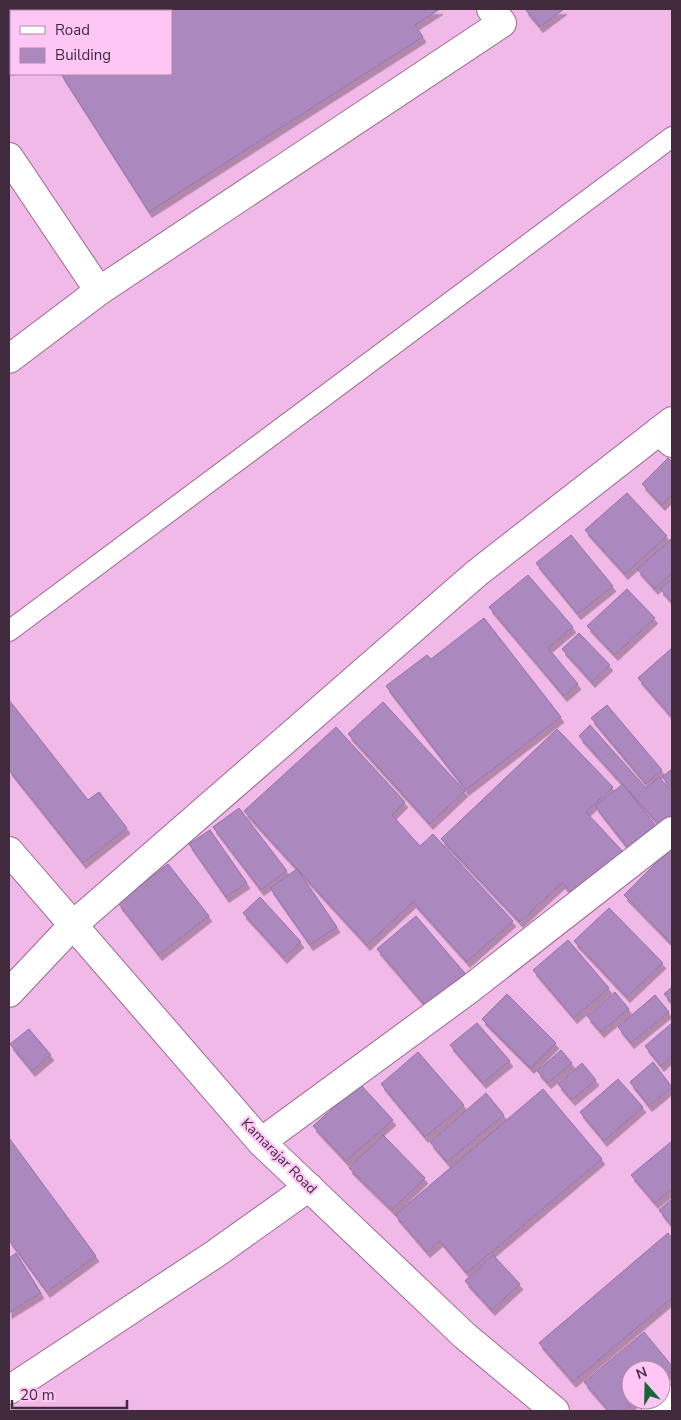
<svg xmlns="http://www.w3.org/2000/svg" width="681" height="1420" font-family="'Nunito Sans',sans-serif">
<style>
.building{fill:#ab89bf;stroke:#9372a7;filter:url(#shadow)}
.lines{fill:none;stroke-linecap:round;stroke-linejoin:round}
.lane-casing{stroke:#9a6892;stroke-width:22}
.street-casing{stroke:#9a6892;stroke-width:30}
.secondary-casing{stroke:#9a6892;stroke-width:30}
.lane{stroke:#fff;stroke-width:20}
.street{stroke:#fff;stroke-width:28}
.secondary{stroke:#fff;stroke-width:28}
.labels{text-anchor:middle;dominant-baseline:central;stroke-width:4.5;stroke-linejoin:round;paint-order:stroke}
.street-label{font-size:14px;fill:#402a3c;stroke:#fec6f4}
</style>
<defs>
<filter id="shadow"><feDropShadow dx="3" dy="5.5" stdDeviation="0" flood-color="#0004"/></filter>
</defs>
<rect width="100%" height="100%" fill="#f1b9e7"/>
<g class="building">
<polygon points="9,9 55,9 50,11 11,11 11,29 9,30"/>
<polygon points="123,9 440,9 415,25 423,37 149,212 61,74 171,74 171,11 119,11"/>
<polygon points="525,9 564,9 540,27"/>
<polygon points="668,458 672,462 672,495 662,505 642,484"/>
<polygon points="627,493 667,536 625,574 585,530"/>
<polygon points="571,535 613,586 578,614 536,563"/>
<polygon points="671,539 672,573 655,589 637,569"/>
<polygon points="528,575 573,627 548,648 578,684 564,696 489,607"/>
<polygon points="672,578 672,602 660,589"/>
<polygon points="627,589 655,618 615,655 587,626"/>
<polygon points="484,618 561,717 466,790 386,686 427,655 431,659"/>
<polygon points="579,633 610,665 592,682 562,649"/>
<polygon points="672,648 672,717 638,678"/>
<polygon points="9,700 88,800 99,792 127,828 83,863 9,770"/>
<polygon points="383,702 465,791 430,824 348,734"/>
<polygon points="607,705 662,770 646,784 591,718"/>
<polygon points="590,725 646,788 659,777 672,792 672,823 664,830 579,736"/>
<polygon points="336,727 405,802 392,815 420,846 433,834 513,921 467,962 413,902 367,945 244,811"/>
<polygon points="557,729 613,787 586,812 627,856 579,901 562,883 520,922 441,839"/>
<polygon points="672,769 672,789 662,777"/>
<polygon points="623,784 659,830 631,852 595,806"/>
<polygon points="239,808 287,871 261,890 213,827"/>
<polygon points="210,830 247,883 226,897 189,844"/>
<polygon points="672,847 672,944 624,895"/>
<polygon points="168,864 209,916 159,955 118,903"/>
<polygon points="297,869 337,927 310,945 270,888"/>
<polygon points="260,897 301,942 284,958 243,913"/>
<polygon points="609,908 663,963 627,997 574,941"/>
<polygon points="416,916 469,978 430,1011 377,949"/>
<polygon points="568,940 609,988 574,1018 533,970"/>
<polygon points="672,987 672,1003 664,994"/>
<polygon points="615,992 629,1009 601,1032 587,1016"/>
<polygon points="507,994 556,1043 531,1068 482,1019"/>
<polygon points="655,995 669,1012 631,1043 618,1027"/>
<polygon points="477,1023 510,1061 483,1083 450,1045"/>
<polygon points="672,1023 672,1056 661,1066 645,1046"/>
<polygon points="29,1029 51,1055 32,1071 10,1044"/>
<polygon points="561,1050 572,1063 548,1083 537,1071"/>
<polygon points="418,1052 464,1105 425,1137 381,1084"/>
<polygon points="653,1062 672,1087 649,1106 630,1082"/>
<polygon points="582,1063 596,1080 572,1100 558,1084"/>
<polygon points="618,1079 643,1107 604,1141 580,1112"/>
<polygon points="360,1084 393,1120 346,1161 313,1126"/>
<polygon points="543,1089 602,1159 467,1273 440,1241 427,1252 395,1215"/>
<polygon points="486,1093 504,1115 447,1162 430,1142"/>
<polygon points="383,1135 425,1178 392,1210 349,1168"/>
<polygon points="9,1138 96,1256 47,1292 9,1240"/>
<polygon points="672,1141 672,1189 655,1203 631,1175"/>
<polygon points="672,1199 672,1226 659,1210"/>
<polygon points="668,1233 672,1238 672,1298 573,1382 539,1343"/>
<polygon points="16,1253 41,1293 9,1313 9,1258"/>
<polygon points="493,1255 520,1284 492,1310 465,1281"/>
<polygon points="644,1332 672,1366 672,1370 661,1380 661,1370 631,1370 631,1400 637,1400 624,1411 609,1411 584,1382"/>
</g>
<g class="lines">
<defs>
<polyline id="lane" points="9,631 672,137"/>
<g id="street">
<polyline points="88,11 93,9"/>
<polyline points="9,61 11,59"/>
<polyline points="9,157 99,291 9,359"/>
<polyline points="99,291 502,23 491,9"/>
<polyline points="659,431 672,443"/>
<polyline points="261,1142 471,988 672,831"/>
<polyline points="9,1390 215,1254 309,1187"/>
<polyline points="656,1411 672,1399"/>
</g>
<g id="secondary">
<polyline points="9,851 261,1142 465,1336 555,1411"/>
<polyline points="9,993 73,925 477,573 672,421"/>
</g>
</defs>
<use href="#lane" class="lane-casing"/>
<use href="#street" class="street-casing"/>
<use href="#secondary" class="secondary-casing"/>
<use href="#lane" class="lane"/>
<use href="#street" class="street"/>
<use href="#secondary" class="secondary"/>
</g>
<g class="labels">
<g class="street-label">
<text transform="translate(279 1156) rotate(45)">Kamarajar Road</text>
</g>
</g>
<rect width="681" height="1420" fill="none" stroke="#402a3c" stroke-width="20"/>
<rect x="10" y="10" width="162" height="65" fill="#fec6f4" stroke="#b288aa"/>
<rect x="20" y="26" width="25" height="8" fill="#ffffff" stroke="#b288aa"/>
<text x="55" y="35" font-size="15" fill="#402a3c">Road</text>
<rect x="20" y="48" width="25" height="15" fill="#ab89bf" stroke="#b288aa"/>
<text x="55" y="60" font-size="15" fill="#402a3c">Building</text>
<g transform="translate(646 1385) rotate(340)"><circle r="24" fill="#fec6f4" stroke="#b288aa"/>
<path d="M0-4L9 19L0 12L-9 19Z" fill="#176838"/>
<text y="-8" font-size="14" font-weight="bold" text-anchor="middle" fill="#402a3c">N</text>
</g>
<path d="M12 1400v8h115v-8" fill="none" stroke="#402a3c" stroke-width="2.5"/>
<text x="20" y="1400" font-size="15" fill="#402a3c" stroke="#fec6f4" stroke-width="4" paint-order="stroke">20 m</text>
</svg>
